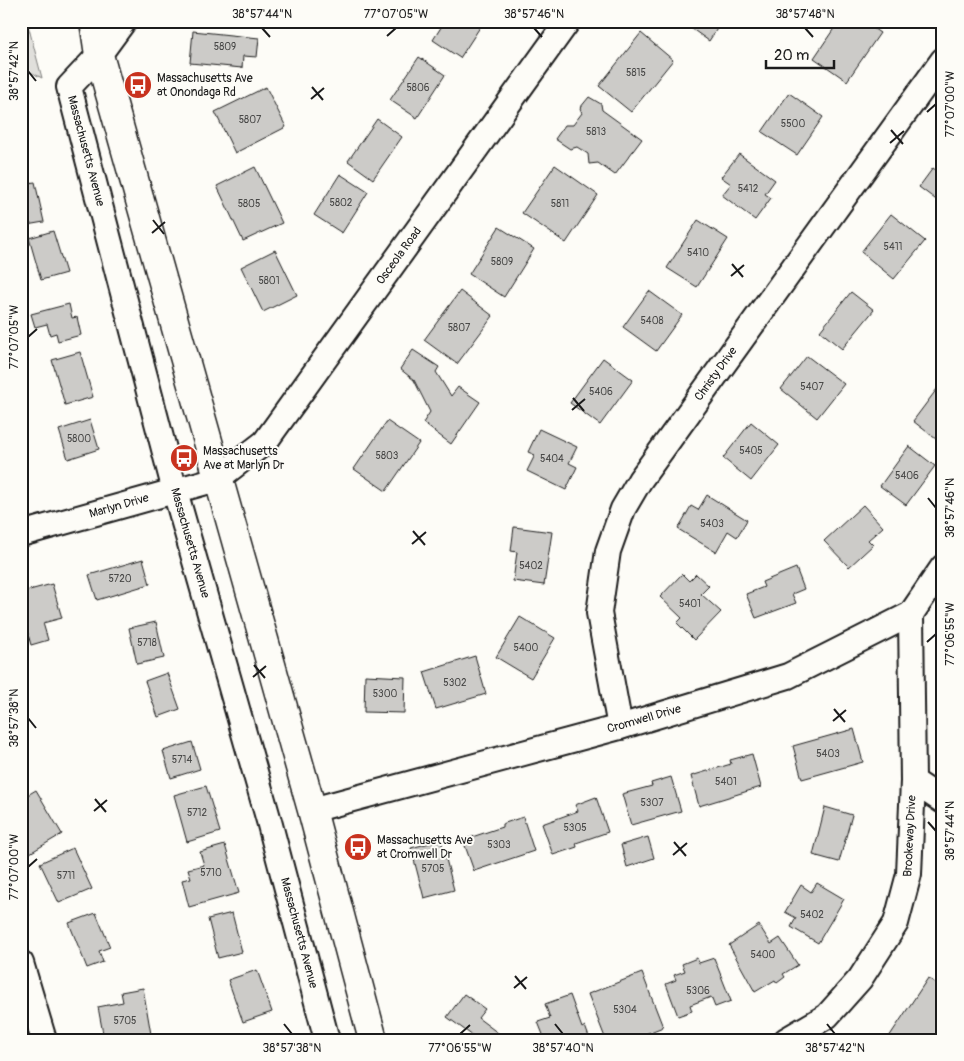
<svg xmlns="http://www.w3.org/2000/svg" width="964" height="1061" font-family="Pangolin,sans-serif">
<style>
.green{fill:#e0dfdb;stroke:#7e7e7c}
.building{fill:#cccbc8;stroke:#1c1c1c}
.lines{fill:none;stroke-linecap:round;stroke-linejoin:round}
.minor-casing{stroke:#1c1c1c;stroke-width:28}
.major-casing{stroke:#1c1c1c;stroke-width:31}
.minor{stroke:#fdfcf7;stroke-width:24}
.major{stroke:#fdfcf7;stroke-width:28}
.ticks{fill:none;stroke:#1c1c1c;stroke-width:2}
.labels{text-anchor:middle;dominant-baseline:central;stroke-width:4;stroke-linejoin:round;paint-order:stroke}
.number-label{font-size:10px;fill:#484847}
.poi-label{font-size:12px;fill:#1c1c1c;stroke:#fdfcf7;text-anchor:start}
.street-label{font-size:12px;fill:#1c1c1c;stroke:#fdfcf7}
.neatline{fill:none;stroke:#1c1c1c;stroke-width:2}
.ticks-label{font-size:12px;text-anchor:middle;fill:#1c1c1c}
</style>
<rect width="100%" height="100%" fill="#fdfcf7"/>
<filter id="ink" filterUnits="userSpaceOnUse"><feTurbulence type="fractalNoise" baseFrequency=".02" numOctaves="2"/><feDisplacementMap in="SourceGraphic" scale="10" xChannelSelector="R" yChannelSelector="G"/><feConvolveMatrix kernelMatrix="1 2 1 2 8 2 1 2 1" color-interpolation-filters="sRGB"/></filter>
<g filter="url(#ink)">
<polygon class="green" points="21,21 27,21 42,78 21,67"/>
<g class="building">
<polygon points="445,21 484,21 460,58 433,40"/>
<polygon points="681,21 722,21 709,41"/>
<polygon points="839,21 863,21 880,33 847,81 814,58"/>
<polygon points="193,31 259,38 257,57 243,56 242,68 190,63"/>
<polygon points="641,33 673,60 631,112 599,86"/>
<polygon points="419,57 445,75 417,118 390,100"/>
<polygon points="266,87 286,127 235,153 215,112"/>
<polygon points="789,93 823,117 797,155 762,132"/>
<polygon points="589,97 601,104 602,110 642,139 615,175 598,163 589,164 588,154 577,147 570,149 555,139 565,125 573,125 582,113 580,108"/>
<polygon points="377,119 402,137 373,179 348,161"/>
<polygon points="739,154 775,180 765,194 771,198 755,220 722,195 731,184 721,177"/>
<polygon points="943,164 943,205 919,187 933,168 937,171"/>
<polygon points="555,165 598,195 566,243 522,213"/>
<polygon points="255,167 282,223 243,241 217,186"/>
<polygon points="340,174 368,192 342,233 314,215"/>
<polygon points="35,182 44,222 21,226 21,184"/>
<polygon points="891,214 925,241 894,279 861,252"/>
<polygon points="698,220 728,239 697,287 667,268"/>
<polygon points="499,227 534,249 504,297 469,274"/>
<polygon points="53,231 66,273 41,280 29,238"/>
<polygon points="275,250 297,295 263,312 241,267"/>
<polygon points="460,291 493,316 457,364 424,340"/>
<polygon points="649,291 682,315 656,351 623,327"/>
<polygon points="851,292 874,310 842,349 820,331"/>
<polygon points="69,304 72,318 77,317 81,335 58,341 56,333 50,335 47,324 35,327 31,314"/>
<polygon points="413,350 439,367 436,372 451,396 458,387 480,402 451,444 423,423 430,412 414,380 400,369"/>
<polygon points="80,352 93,397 65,405 52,360"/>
<polygon points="807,356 844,384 817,418 781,389"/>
<polygon points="603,358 633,380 600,425 570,403"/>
<polygon points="943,381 943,441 941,443 913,421"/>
<polygon points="90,420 99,449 68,459 59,430"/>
<polygon points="387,421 419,443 386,491 354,469"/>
<polygon points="751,422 779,445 751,481 723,458"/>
<polygon points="539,429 577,447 569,463 577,467 566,490 527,471 535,455 528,452"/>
<polygon points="909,446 935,466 906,505 880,486"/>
<polygon points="707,495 747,520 737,537 728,531 716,552 678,529 691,506 698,510"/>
<polygon points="863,505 883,527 868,540 873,545 849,567 824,541"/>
<polygon points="514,527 552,532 544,585 513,581 517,552 511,551"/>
<polygon points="143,559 150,584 97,600 89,575"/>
<polygon points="796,568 804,589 792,594 796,603 756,618 746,594 764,587 762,582"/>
<polygon points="682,574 689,581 696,574 709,586 701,594 721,612 694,640 677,623 682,618 660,597"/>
<polygon points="52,584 62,618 43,623 48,640 31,645 21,608 26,607 22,592"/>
<polygon points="520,617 555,638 531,678 496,657"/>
<polygon points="156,622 164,658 137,664 129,628"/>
<polygon points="475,656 486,694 436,709 424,672"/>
<polygon points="167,673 180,709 158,717 145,681"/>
<polygon points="365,675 405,677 404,713 364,712"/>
<polygon points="854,729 863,762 802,779 793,746"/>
<polygon points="192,742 200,769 171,778 163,751"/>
<polygon points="752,754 761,787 699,806 691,776 731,764 730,760"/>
<polygon points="21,764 27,773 21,777"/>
<polygon points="671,777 681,811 631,825 622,794 652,786 651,783"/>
<polygon points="206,786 220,832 187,842 174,795"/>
<polygon points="36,790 62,834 30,853 21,837 21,799"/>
<polygon points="596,797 608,832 576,843 577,847 553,855 542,824 578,811 575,805"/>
<polygon points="825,807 852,815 839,862 813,855"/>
<polygon points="523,817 534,851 474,871 463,840 502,827 502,824"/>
<polygon points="648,837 654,858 627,867 621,845"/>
<polygon points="441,840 454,890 424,898 411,848"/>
<polygon points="225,845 239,893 189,907 182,880 191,878 188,869 204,865 200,852"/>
<polygon points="73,848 92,889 59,903 40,863"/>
<polygon points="817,883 844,899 818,943 791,927 796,918 785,912 801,885 811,892"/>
<polygon points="96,913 110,947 99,951 103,962 87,968 69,923"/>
<polygon points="232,913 242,952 218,958 208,919"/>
<polygon points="759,925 771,944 780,938 798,965 783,974 785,977 777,983 775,980 755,992 729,945"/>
<polygon points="697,958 699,963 714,958 731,1001 715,1007 711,997 690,1005 692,1011 678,1016 666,984 676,980 674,975 685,971 682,964"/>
<polygon points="257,970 272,1012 243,1022 228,980"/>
<polygon points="642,973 663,1027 630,1040 606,1040 588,994"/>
<polygon points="928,978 943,988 943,1040 894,1040 889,1037"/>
<polygon points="143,988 152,1040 128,1040 127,1035 104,1039 98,1007 123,1002 121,992"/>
<polygon points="464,994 485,1009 478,1018 502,1036 499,1040 471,1040 473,1036 447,1017"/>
<polygon points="570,995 582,1028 585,1026 590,1040 536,1040 544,1037 538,1022 550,1018 545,1004"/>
<polygon points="258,1034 260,1040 244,1040 243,1038"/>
</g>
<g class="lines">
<defs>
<g id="minor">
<polyline points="124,21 99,55 69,87 175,491 269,821 327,1040"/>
<polyline points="21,534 217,479 265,442 568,21"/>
<polyline points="620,727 599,613 608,551 623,509 640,480 943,60"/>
<polyline points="913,781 943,801"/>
<polyline points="312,810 620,727 788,676 911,614 943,567"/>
<polyline points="21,963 44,1040"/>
<polyline points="786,1040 827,1016 860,979 896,923 909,874 913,781 911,614"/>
</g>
<polyline id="major" points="94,21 99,55 312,810 373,1040"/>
</defs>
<use href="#minor" class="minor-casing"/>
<use href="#major" class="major-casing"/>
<use href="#minor" class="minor"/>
<use href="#major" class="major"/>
</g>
</g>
<path class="ticks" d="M262,28L270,37M534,28L542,37M805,28L813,37M387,36L396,28M28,71L36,81M312,87L323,100M311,99L324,88M927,112L936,104M891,130L903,144M890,143L904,131M153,220L164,234M152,233L165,222M732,264L743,277M731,276L744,265M28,337L37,329M573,398L584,411M572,410L585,399M928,498L936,508M413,531L425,545M412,544L426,532M927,642L936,634M254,665L265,678M253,677L266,666M834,709L845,722M28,718L36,728M833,721L846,710M95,799L106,812M94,811L107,800M928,822L936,831M674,842L686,856M673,855L687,843M28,867L37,859M515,976L526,989M514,988L527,977M284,1024L292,1034M555,1024L563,1034M827,1024L835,1034M460,1034L470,1025"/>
<defs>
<symbol id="bus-disc" viewBox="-11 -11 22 22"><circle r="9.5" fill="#c8321e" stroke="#fdfcf7"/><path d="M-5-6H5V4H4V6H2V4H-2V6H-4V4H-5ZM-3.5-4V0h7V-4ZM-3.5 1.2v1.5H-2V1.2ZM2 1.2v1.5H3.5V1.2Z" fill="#fff"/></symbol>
</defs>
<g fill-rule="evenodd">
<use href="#bus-disc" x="122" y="69" width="32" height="32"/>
<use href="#bus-disc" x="168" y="442" width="32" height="32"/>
<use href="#bus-disc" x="342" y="831" width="32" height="32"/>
</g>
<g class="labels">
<g class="number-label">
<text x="225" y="47">5809</text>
<text x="636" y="73">5815</text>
<text x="418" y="88">5806</text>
<text x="250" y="120">5807</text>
<text x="793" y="124">5500</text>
<text x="596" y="132">5813</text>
<text x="748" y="189">5412</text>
<text x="341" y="203">5802</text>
<text x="249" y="204">5805</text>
<text x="560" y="204">5811</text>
<text x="893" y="247">5411</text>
<text x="698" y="253">5410</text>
<text x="502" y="262">5809</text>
<text x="269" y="281">5801</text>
<text x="652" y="321">5408</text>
<text x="459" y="328">5807</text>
<text x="812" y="387">5407</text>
<text x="601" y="392">5406</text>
<text x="79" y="439">5800</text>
<text x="751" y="451">5405</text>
<text x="387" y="456">5803</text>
<text x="552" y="459">5404</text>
<text x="907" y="476">5406</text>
<text x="712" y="524">5403</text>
<text x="531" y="566">5402</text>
<text x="120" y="579">5720</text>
<text x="690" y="604">5401</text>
<text x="147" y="643">5718</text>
<text x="526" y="648">5400</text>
<text x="455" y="683">5302</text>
<text x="385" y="694">5300</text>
<text x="828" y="754">5403</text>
<text x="182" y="760">5714</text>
<text x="726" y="782">5401</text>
<text x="652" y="803">5307</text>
<text x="197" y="813">5712</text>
<text x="575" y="828">5305</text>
<text x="499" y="845">5303</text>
<text x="433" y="869">5705</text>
<text x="211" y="873">5710</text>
<text x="66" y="876">5711</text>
<text x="812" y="915">5402</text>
<text x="763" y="955">5400</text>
<text x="698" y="991">5306</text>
<text x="625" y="1010">5304</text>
<text x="125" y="1021">5705</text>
</g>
<g class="poi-label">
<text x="157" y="78">Massachusetts Ave<tspan x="157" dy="14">at Onondaga Rd</tspan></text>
<text x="203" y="451">Massachusetts<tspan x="203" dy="14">Ave at Marlyn Dr</tspan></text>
<text x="377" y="840">Massachusetts Ave<tspan x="377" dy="14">at Cromwell Dr</tspan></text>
</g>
<g class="street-label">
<text transform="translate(86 151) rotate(75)">Massachusetts Avenue</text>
<text transform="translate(399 256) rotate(-54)">Osceola Road</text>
<text transform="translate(716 374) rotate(-54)">Christy Drive</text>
<text transform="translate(119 506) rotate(-16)">Marlyn Drive</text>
<text transform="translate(190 543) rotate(74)">Massachusetts Avenue</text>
<text transform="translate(644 719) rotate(-16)">Cromwell Drive</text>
<text transform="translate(910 836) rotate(-87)">Brookeway Drive</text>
<text transform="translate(299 933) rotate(75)">Massachusetts Avenue</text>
</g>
</g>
<rect width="964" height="1061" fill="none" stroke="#fdfcf7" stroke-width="55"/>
<path d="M766 60v8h68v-8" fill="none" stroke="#1c1c1c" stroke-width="2.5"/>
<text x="774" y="60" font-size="15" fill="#1c1c1c" stroke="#fdfcf7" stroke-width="4" paint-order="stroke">20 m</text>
<rect x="28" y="28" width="908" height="1006" class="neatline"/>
<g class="ticks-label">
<text x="262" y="18">38°57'44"N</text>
<text x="396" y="18">77°07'05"W</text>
<text x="534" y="18">38°57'46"N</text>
<text x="805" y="18">38°57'48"N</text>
<text transform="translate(14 71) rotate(-90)" y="4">38°57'42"N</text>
<text transform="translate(950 104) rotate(-90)" y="4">77°07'00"W</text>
<text transform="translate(14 337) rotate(-90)" y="4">77°07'05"W</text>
<text transform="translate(950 508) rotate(-90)" y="4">38°57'46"N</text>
<text transform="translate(950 634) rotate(-90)" y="4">77°06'55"W</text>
<text transform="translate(14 718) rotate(-90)" y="4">38°57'38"N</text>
<text transform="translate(950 831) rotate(-90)" y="4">38°57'44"N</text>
<text transform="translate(14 867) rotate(-90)" y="4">77°07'00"W</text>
<text x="292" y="1052">38°57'38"N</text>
<text x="460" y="1052">77°06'55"W</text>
<text x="563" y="1052">38°57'40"N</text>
<text x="835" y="1052">38°57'42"N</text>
</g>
</svg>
